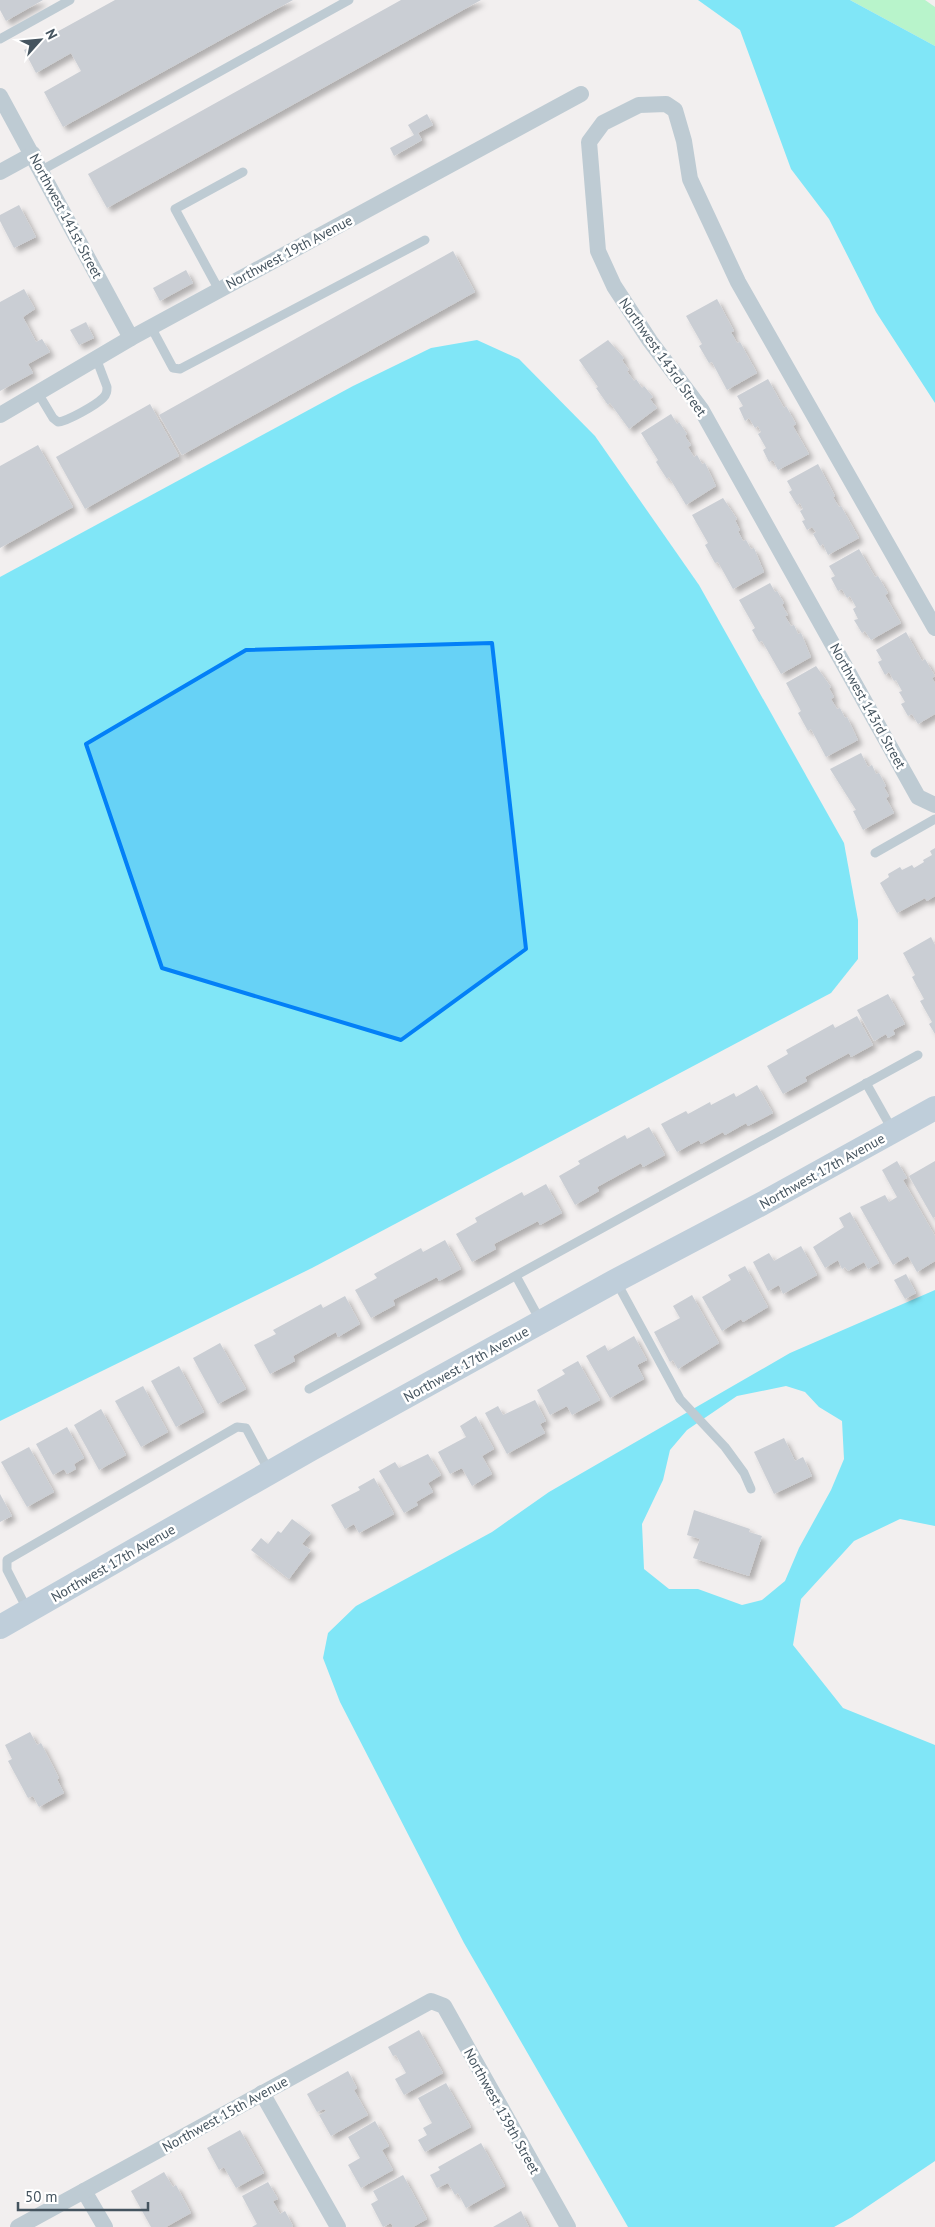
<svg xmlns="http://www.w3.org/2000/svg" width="935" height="2227" font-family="'PT Sans',sans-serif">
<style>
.green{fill:#b8f4cb}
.water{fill:#80e6f7;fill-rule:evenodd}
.building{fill:#caced4;filter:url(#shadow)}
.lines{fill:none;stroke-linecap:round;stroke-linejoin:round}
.lane{stroke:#becbd3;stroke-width:9}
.street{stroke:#becbd3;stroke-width:16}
.secondary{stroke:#bfceda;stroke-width:24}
.marked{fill:#0380f7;fill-opacity:0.2;stroke:#0380f7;stroke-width:4;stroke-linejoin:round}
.labels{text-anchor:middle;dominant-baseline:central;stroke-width:5;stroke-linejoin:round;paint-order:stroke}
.street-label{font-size:14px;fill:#45545f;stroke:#fff}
</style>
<defs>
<filter id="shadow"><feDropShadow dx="4.5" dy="4.5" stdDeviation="2.5" flood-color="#0004"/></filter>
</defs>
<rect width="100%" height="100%" fill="#f2efef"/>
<polygon class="green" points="850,0 925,0 935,7 935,46"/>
<g class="water">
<polygon points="698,0 850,0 935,46 935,403 876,312 829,219 791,169 740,30"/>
<polygon points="477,340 519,359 595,436 699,585 844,843 858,920 858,959 831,993 312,1268 0,1421 0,577 353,386 431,348"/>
<path d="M935,1290V1526L900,1519L854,1541L801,1599L793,1645L843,1708L935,1745V2161L852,2217L834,2227H628L464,1943L340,1702L323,1658L328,1633L356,1606L492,1532L549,1492L790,1353ZM786,1386L805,1392L819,1407L842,1421L844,1459L831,1490L799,1548L785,1581L762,1600L742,1605L698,1589H669L644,1569L642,1524L663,1480L670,1450L687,1430L737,1396Z"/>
</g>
<g class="building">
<polygon points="0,0 43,0 6,21 0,10"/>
<polygon points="115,0 293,0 63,127 44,92 81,71 71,53 36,73 24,50"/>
<polygon points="401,0 481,0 107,208 88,174"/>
<polygon points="427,114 433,125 418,133 422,140 394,156 390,148 414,135 408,125"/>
<polygon points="19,205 36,237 14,248 0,221 0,215"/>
<polygon points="453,251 475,292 182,455 159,415"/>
<polygon points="186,270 193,283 160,301 153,288"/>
<polygon points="24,289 35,309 23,317 36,342 42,339 50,352 28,364 33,373 0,391 0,302"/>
<polygon points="717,299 734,331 731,332 737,343 740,342 757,373 727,390 712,362 709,363 699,346 702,344 686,316"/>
<polygon points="86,322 94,338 79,345 70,330"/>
<polygon points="608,340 624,358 622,360 629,370 627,371 634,381 636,379 642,388 644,386 653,397 650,399 657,408 629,429 610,403 608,405 596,388 598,387 579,360"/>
<polygon points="768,379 784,408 786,406 796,424 793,426 809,454 778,470 773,460 769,462 763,450 766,448 758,434 761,432 758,426 755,428 749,418 745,421 739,408 743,406 737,396"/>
<polygon points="150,404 179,456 85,509 56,457"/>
<polygon points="671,414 677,424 679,422 687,434 685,436 691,445 688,447 694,457 697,455 702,464 705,463 716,486 686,505 669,477 667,479 656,462 658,460 641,433"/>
<polygon points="38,445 73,507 0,548 0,466"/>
<polygon points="818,464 835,496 833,497 839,507 841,506 859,538 828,555 823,544 820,546 813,534 816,532 812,527 807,530 802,521 805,520 800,511 803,509 800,503 797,505 789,492 792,490 787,481"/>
<polygon points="723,498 737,519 735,520 740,530 738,531 743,541 746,540 751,549 754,548 764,572 733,589 718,562 715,563 705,545 708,543 692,515"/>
<polygon points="859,549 875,577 878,576 888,593 885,595 901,623 871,640 865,631 862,633 854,620 858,619 853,609 856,607 850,596 847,598 842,589 838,591 831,578 835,576 829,566"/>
<polygon points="770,583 775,592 777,591 784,603 782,605 788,615 785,616 791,626 794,625 798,634 801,633 811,657 781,674 762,641 759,642 752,630 755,628 739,600"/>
<polygon points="906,632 922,661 925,659 935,676 932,678 935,683 935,714 918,724 912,714 908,716 901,704 905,702 899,692 902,691 896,680 894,681 889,672 885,675 878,662 882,660 876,650"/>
<polygon points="816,666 831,687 829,688 834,697 831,699 837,709 840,708 845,718 847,717 858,740 826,757 811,729 808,731 798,713 801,711 786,683"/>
<polygon points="861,753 868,767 872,765 876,774 879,773 886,786 884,787 889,796 886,798 894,813 863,830 853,811 856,810 830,769"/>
<polygon points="935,848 935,896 927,901 925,898 897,913 880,883 889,877 888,874 900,867 902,870 912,865 914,868 924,862 923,860 932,855 930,851"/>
<polygon points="931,937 935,945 935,1034 929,1024 932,1022 920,1001 924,999 912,977 915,975 903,953"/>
<polygon points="888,994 905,1024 893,1030 895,1034 888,1038 886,1034 874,1041 857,1010"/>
<polygon points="857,1016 873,1045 851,1057 849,1053 805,1077 807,1081 783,1094 767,1066 788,1054 786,1050 833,1024 835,1028"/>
<polygon points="757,1085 773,1113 748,1126 746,1123 725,1135 723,1132 701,1144 699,1140 677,1152 661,1124 686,1111 688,1114 710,1102 711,1105 734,1093 736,1097"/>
<polygon points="649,1127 665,1155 643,1167 641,1163 597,1187 599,1191 575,1205 559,1176 580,1164 578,1161 625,1135 627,1139"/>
<polygon points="897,1161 907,1178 903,1180 935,1236 935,1261 917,1272 908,1256 893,1265 860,1207 885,1195 889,1202 897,1197 882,1170"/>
<polygon points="935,1161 935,1217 933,1218 909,1176"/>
<polygon points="546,1184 562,1213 540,1225 538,1221 494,1244 496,1249 472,1262 456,1234 477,1222 475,1218 522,1192 524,1196"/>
<polygon points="850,1212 879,1263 868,1269 864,1262 848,1271 845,1267 842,1269 838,1260 825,1268 813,1247 844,1227 839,1218"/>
<polygon points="445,1240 461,1269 439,1281 437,1277 393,1300 395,1305 371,1318 355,1290 377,1278 374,1274 421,1248 423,1252"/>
<polygon points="801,1246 817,1275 783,1294 779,1285 768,1291 753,1262 769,1253 774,1261"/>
<polygon points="745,1266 768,1307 743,1322 741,1319 722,1331 702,1297 731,1280 728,1275"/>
<polygon points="906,1274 916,1293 905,1299 894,1280"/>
<polygon points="692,1295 719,1343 678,1369 673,1360 670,1362 654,1332 680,1318 673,1306"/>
<polygon points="345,1296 360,1324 338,1337 336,1332 293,1356 295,1361 270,1374 254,1345 276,1334 273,1330 321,1304 323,1308"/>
<polygon points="634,1336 647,1360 637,1365 644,1379 610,1398 586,1356 605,1345 608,1351"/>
<polygon points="220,1343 246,1389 218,1404 193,1358"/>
<polygon points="578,1361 600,1400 572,1415 567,1406 550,1415 537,1390 565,1374 562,1370"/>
<polygon points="179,1366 204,1412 176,1427 151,1381"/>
<polygon points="143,1386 168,1432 141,1447 115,1401"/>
<polygon points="535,1400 546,1421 540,1424 545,1433 507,1454 485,1413 498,1406 503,1415"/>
<polygon points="101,1409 126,1455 99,1470 74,1425"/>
<polygon points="476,1416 494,1449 482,1456 492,1474 472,1486 462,1468 450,1474 438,1452 466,1437 460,1426"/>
<polygon points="67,1427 84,1458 74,1464 76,1469 67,1474 64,1469 53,1475 36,1444"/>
<polygon points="784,1438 795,1461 803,1457 812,1476 774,1494 754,1452"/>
<polygon points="29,1447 54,1492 27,1507 1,1462"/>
<polygon points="428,1454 441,1475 428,1483 433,1492 416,1502 418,1505 404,1513 379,1471 395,1462 399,1468"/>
<polygon points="374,1478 394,1514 359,1533 354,1524 345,1529 331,1505 360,1490 358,1487"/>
<polygon points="0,1494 12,1516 0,1522"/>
<polygon points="694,1510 750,1529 749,1532 762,1536 749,1576 693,1558 700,1539 687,1535"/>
<polygon points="292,1519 311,1533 302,1544 311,1550 289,1579 251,1550 261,1538 268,1544 278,1531 281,1533"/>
<polygon points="30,1732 37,1745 41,1743 59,1778 57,1779 64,1793 39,1807 33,1796 28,1798 8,1761 12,1759 5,1745"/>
<polygon points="419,2030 443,2073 404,2095 395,2079 406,2073 396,2055 393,2056 388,2047"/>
<polygon points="348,2071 357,2088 354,2090 368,2115 331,2136 319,2115 326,2111 324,2109 317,2112 307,2094"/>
<polygon points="446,2083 471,2127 425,2152 418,2140 427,2135 423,2128 432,2123 418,2098"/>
<polygon points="375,2121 389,2146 382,2150 393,2170 361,2188 348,2165 360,2158 348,2137"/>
<polygon points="240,2130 264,2173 236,2188 224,2167 219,2170 207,2148"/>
<polygon points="481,2143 505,2186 466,2208 458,2193 455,2195 448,2183 437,2188 430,2175 440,2170 438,2167"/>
<polygon points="164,2172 173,2187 176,2185 191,2213 166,2227 151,2227 131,2191"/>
<polygon points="403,2175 427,2219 413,2227 393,2227 391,2223 383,2227 371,2204 378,2200 373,2191"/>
<polygon points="268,2182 278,2199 273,2201 280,2214 285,2211 293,2226 291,2227 252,2227 257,2224 242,2196"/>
<polygon points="521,2211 529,2227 493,2227"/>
</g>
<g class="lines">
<g class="lane">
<polyline points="0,39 70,0"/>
<polyline points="42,170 349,0"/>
<polyline points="219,290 175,209 243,172"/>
<polyline points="151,327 173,368 180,369 425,240"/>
<path d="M38,393L53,418L58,422C68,421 96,405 103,398C107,394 107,391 107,387L96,358"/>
<polyline points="875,853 935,819"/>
<polyline points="866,1083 893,1131"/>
<polyline points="516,1276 541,1322"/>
<polyline points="616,1281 680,1399 725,1447 744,1473 751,1489"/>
<polyline points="309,1389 918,1055"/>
<polyline points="28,1611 7,1570 7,1560 237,1427 246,1428 269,1471"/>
</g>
<g class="street">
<polyline points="0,96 131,338"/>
<polyline points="0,172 33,154"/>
<polyline points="0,415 131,338 581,94"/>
<polyline points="935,628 738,282 690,179 684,141 675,110 666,104 639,105 603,123 589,142 598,251 614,286 650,341 701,409 918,797 935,805"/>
<polyline points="262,2093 338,2227"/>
<polyline points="84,2191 105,2227"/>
<polyline points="18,2227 431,2001 444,2006 568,2227"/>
</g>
<polyline class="secondary" points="0,1627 311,1449 615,1281 765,1202 935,1108"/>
</g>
<path class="marked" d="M492,643L526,949L401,1040L162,968L86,744L246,650Z"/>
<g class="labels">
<g class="street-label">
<text transform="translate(66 216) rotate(62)">Northwest 141st Street</text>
<text transform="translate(289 252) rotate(-28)">Northwest 19th Avenue</text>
<text transform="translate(663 357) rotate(55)">Northwest 143rd Street</text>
<text transform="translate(868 706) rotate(61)">Northwest 143rd Street</text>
<text transform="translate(822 1171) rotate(-29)">Northwest 17th Avenue</text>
<text transform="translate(466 1364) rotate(-29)">Northwest 17th Avenue</text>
<text transform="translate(113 1563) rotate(-30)">Northwest 17th Avenue</text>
<text transform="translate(502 2111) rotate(61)">Northwest 139th Street</text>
<text transform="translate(225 2114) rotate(-29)">Northwest 15th Avenue</text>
</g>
</g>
<g transform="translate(40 40) rotate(63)" stroke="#ffffff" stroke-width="4" paint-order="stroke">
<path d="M0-4L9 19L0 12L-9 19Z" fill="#45545f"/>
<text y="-8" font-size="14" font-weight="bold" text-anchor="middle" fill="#45545f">N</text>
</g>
<path d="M18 2202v8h130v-8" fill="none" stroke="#45545f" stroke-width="2.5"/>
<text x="25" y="2202" font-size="15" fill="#45545f" stroke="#ffffff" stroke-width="4" paint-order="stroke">50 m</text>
</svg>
